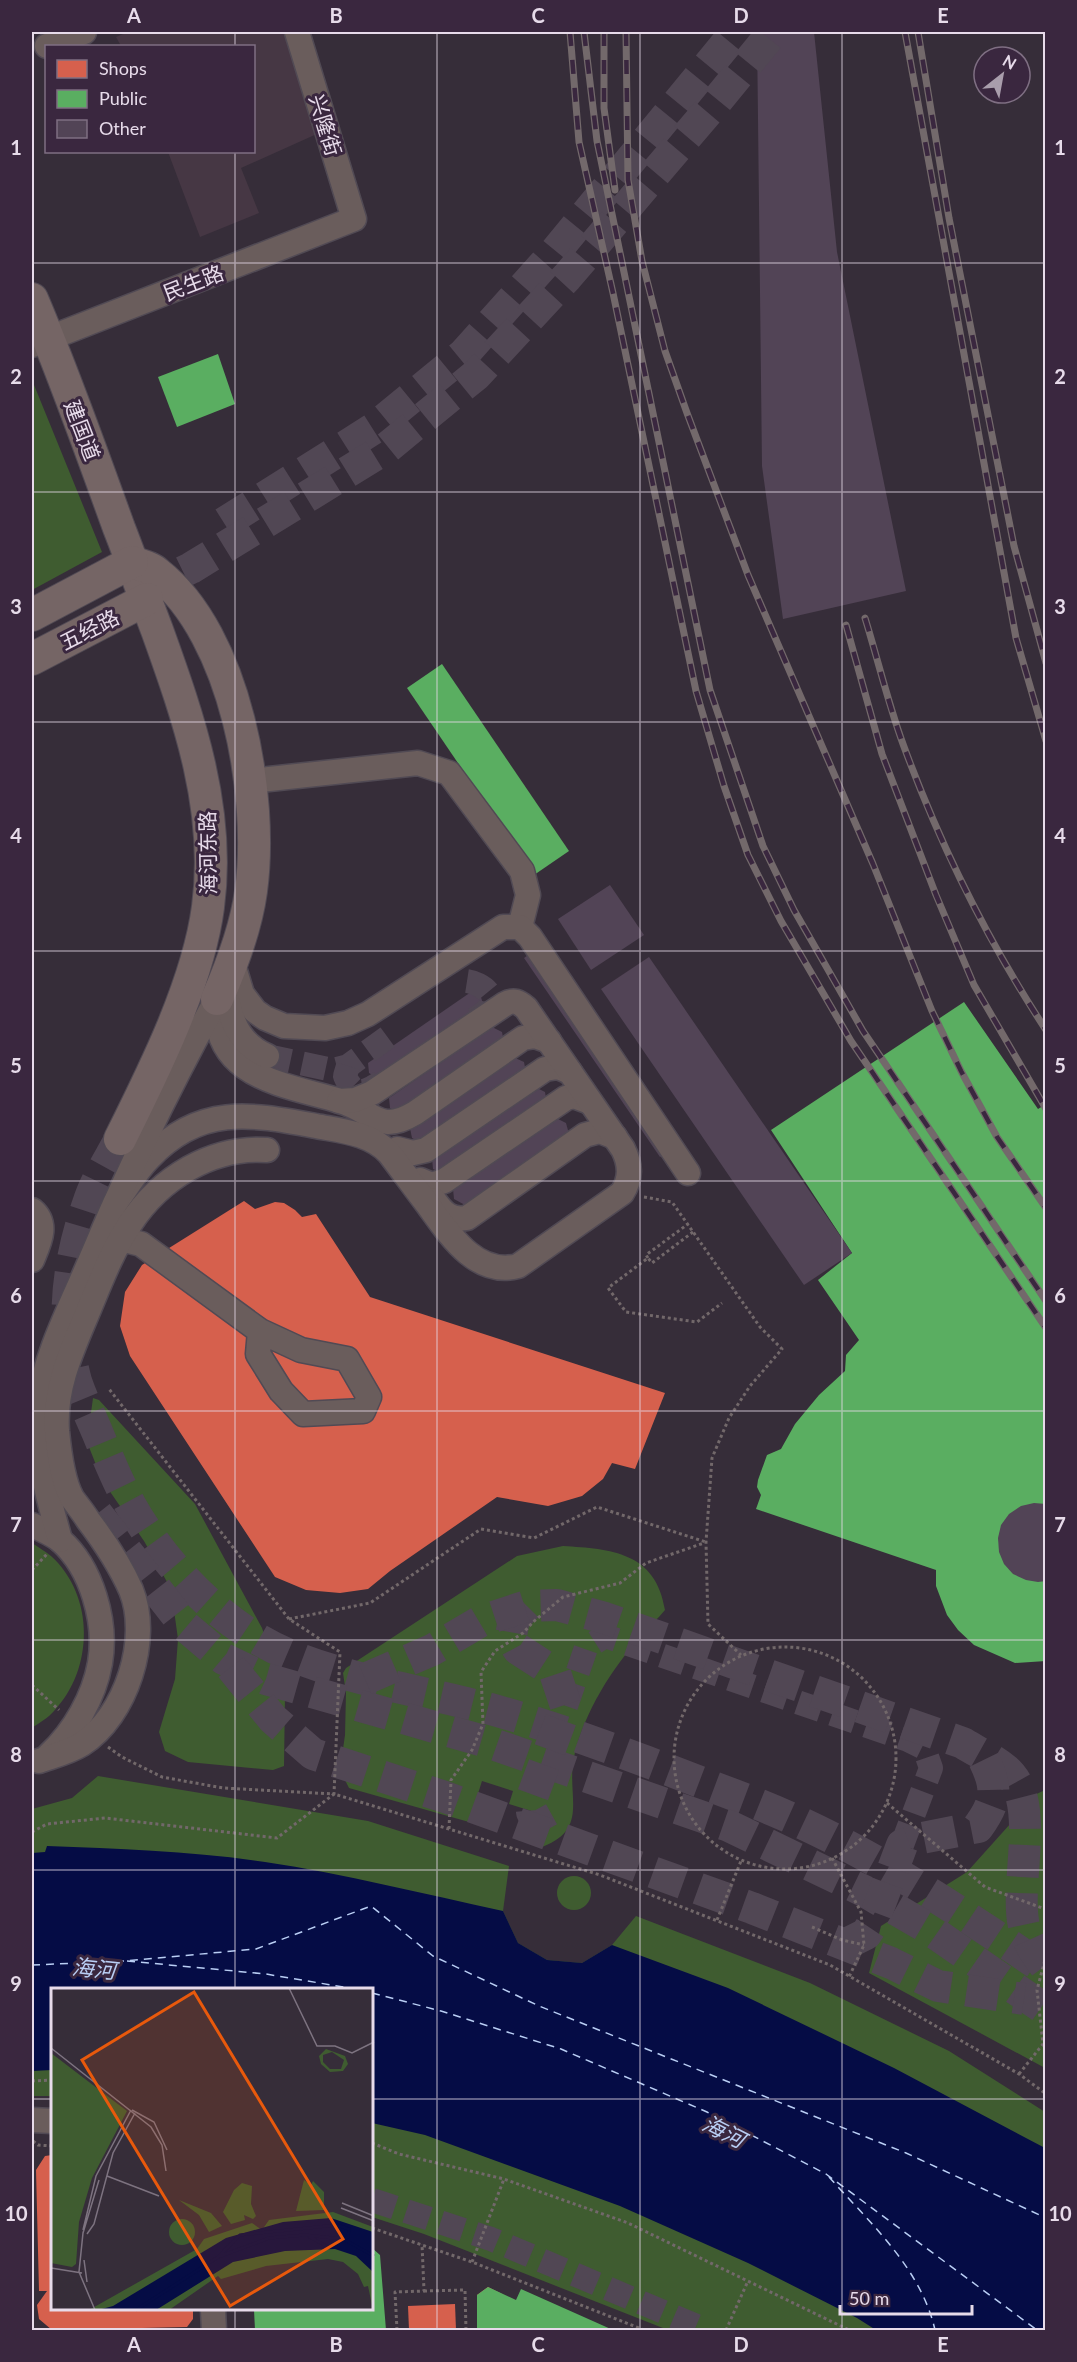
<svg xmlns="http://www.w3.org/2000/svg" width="1077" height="2362" font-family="Lato,'Noto Sans SC',sans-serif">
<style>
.education{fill:#463744}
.green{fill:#3f5c30}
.water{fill:#050c45}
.shops{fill:#d6604d}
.public{fill:#5aae61}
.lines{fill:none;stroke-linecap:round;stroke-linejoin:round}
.ferry{stroke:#b9cef4;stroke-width:1.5;stroke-dasharray:8 6;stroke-linecap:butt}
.building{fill:#524456}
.minor-tunnel{stroke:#514754;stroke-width:24;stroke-dasharray:24 12;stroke-linecap:butt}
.major-tunnel{stroke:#514754;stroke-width:32;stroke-dasharray:32 16;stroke-linecap:butt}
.minor-casing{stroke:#514a54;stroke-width:27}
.major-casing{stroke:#514a54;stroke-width:34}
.path{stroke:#72686a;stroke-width:3;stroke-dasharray:3 3;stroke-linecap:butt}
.minor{stroke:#6a5d5c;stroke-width:24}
.major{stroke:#756565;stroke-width:32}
.rail-casing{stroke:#73696b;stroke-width:7}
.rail{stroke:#3a273f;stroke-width:4.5;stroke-dasharray:14;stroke-linecap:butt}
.grid{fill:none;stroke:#e7dbea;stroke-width:1.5;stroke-opacity:0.55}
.labels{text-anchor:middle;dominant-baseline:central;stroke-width:6;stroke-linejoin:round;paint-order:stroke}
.street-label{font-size:21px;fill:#e7dbea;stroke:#3a273f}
.water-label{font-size:22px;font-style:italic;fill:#b9cef4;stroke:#3a273f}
.inset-river{fill:none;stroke:#050c45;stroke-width:3}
.inset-road{fill:none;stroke:#7d7380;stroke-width:1.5}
.view{fill:#e8590c;fill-opacity:0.15;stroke:#e8590c;stroke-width:3}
.inset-edge{fill:none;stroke:#e7dbea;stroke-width:3}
.neatline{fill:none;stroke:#e7dbea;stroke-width:2}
.grid-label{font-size:20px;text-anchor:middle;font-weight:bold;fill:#e7dbea}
</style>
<rect width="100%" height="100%" fill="#362d39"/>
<polygon class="education" points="128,32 286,32 319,133 241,168 259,213 200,237 168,152 254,152 254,46 121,46 116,37"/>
<g class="green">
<polygon points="32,380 102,552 32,590"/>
<polygon points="93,1398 99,1400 195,1504 262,1628 285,1695 284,1766 273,1770 188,1762 165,1751 159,1732 175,1679 178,1639 171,1589 144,1541 102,1480 87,1442"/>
<path d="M32,1543C38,1547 45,1551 51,1556C95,1596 94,1669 54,1711C48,1718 39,1723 32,1728Z"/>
<path d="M563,1546C611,1549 656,1552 665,1610C658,1619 650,1625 643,1634C612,1668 584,1712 574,1757C566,1796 590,1829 542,1847L533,1841L541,1814L509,1804L513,1791L482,1781L469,1822L349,1788L340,1770L345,1735L346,1693L343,1673L346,1668L517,1556Z"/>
<polygon points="98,1776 368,1821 509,1866 503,1911 518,1943 547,1960 582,1963 612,1945 636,1916 810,1983 949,2051 1045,2112 1045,2330 668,2330 424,2234 372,2217 372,1990 52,1990 52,2136 50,2136 50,2096 32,2096 32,1809 72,1798"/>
<polygon points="1045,1790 1045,2068 869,1973 881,1926 967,1872 1011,1823 1026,1799"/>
<circle cx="574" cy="1893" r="17"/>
</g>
<path class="water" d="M47,1846C120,1849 193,1851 265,1862C345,1874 424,1894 503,1911L518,1943L547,1960L582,1963L612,1945L728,1988L894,2068L1045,2148V2330H876L857,2318L748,2263L620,2206L425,2135L372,2123V1990H52V2070L32,2071V1853L45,1852Z"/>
<g class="shops">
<polygon points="244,1201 255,1209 275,1202 284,1203 295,1210 302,1217 316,1214 370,1297 665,1393 635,1469 612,1463 603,1479 582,1496 548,1506 497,1497 390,1571 368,1589 340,1593 306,1590 275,1577 130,1356 120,1326 125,1292 142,1265"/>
<polygon points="52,2155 52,2310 193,2310 193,2319 187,2327 52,2330 39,2319 37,2305 47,2291 39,2291 36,2170 45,2156"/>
<polygon points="488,2287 502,2294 502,2309 490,2317 477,2310 477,2295"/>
<polygon points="455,2304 456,2330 409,2330 408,2306"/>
</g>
<g class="public">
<polygon points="218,354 235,404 177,427 158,377"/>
<polygon points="442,664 569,851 534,875 407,688"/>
<polygon points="964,1002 1038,1109 1046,1104 1046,1661 1015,1663 974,1645 958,1630 947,1615 936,1586 936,1570 756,1509 761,1495 757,1487 758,1480 767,1455 781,1449 795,1424 819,1395 845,1371 846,1355 859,1340 818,1280 852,1253 771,1130"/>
<polygon points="372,2248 380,2255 386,2330 255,2330 254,2310 372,2310"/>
<polygon points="488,2287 516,2300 521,2289 613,2330 477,2330 477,2295"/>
</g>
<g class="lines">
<g class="ferry">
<polyline points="127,1961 266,1974 361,1990"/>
<polyline points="32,1965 124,1961 256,1949 371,1906 433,1956 539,2006 906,2153 1046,2218"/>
<polyline points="372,1993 441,2011 561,2049 707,2112 826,2174 1037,2330"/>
<path d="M829,2177C870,2223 921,2268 935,2330"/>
</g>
</g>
<g class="building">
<polygon points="757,32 814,32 837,252 906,591 783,619 762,466"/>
<polygon points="610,885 644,935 591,970 558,919"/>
<polygon points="531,953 668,1152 660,1157 524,958"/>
<polygon points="649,957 852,1253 804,1285 601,989"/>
<polygon points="471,992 481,997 484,1008 380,1079 369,1073 368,1063"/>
<polygon points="492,1027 502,1032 504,1043 401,1114 390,1108 389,1098"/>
<polygon points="513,1057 524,1062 526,1073 422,1144 412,1138 410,1128"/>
<polygon points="535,1087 545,1092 547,1104 444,1174 433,1169 432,1158"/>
<polygon points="556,1118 566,1123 569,1134 465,1205 454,1199 453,1189"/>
<polygon points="1034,1503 1046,1504 1046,1581 1038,1582 1026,1580 1013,1574 1004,1564 999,1552 998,1538 1001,1525 1009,1514 1021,1506"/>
</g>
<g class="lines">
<g class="minor-tunnel">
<path d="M467,981C480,983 501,996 486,1011C482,1015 475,1019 469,1022"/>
<polyline points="267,1056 333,1070 348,1066 396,1031"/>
<path d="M348,1066L345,1076C354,1098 365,1093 381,1082"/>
<polyline points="566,1706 586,1648 605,1636 908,1740 924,1748 931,1768 902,1845"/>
<polyline points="372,2200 491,2239 706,2330"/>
</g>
<g class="major-tunnel">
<polyline points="224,523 373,429 464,354 555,252 736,32"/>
<polyline points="140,593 191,568 388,447 476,375 567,277 715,103 773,32"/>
<path d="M120,1139C109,1160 95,1181 88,1204C68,1260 60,1323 76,1381C82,1399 91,1417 98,1434C108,1458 118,1483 131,1506C166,1568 225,1629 292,1656C357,1682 427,1692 494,1710C579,1734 662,1768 745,1799C853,1840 951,1905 1046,1970"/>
<polyline points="97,1514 185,1626 224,1659 266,1679 487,1742 729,1826 864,1891 926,1927 1046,2010"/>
<polyline points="527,1606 514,1619 511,1636 518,1649 555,1673 566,1706 531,1800 532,1812 543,1832"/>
<polyline points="231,1667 273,1719 313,1754 445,1797 752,1908 891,1963 938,1986 1024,1999"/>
<path d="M365,1679L432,1650L481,1621L527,1606L557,1605L605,1618L963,1743C977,1752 993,1759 1006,1770C1042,1801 1014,1883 1024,1926C1027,1941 1036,1954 1045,1966"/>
<path d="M844,1945L866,1934L872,1925L902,1845L922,1838L978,1827C999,1798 997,1785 981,1754"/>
</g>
<defs>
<g id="minor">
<polyline points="47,46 84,32"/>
<polyline points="32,345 354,219 297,32"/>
<polyline points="250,781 418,763 449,773 522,871 528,895 520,927"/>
<polyline points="232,961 242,994 255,1011 265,1018 284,1026 325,1028 348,1023 368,1014 503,927 520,927 530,937 688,1173"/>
<path d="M217,999C210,1078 284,1084 340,1101C374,1111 378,1135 415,1113L523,1038L535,1036L549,1041"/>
<path d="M228,1003C233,1028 244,1046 267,1056"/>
<polyline points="397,1149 413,1153 426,1150 545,1069 558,1067 570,1072"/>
<polyline points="420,1180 432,1185 444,1181 566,1098 574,1096 590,1102"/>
<path d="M434,1200C443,1213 451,1221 467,1218L585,1135L600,1131L615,1137"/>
<path d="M116,1202C127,1188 136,1171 149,1158C200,1104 251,1114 316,1126C342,1131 370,1133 389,1153C402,1170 415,1188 428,1205C449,1234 476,1277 518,1266L622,1193C631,1179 631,1165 623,1149L526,1008C519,1002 514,999 505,1004L372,1093L355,1100L339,1101"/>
<path d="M32,1210C49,1224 39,1243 32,1260"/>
<polyline points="121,1239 141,1244 260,1331 258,1354 281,1391 303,1414 363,1411 369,1397 347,1359 301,1350 260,1331"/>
<path d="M32,1525C41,1529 52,1534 60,1540C92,1568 107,1622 100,1663C94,1697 74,1732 49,1755"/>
<path d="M60,1540C48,1495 33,1449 39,1402C45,1358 67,1314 85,1273C124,1179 168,1088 217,999"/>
<path d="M39,1761C53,1756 69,1752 82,1744C126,1716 151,1639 131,1590C120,1565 104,1541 88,1520C83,1512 77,1505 72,1498C62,1480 59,1452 57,1431C54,1389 71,1352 87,1314C100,1283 112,1251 130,1224C160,1178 212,1146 267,1150"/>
<polyline points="32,2120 52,2121"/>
<polyline points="213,2310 214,2330"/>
</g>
<g id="major">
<path d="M32,299C64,374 91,451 119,528C132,561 144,596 157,630C189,719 221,810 208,907C198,983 154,1071 120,1139"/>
<path d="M132,562C140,565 151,567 157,573C236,635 264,796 251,891C246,928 232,965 217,999"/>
<polyline points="32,615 132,562"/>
<polyline points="32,659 147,599"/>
</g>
</defs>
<use href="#minor" class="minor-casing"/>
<use href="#major" class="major-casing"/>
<g class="path">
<polyline points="644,1197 672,1202 760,1327 782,1349 750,1386 729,1418 712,1458 706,1542 708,1624 741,1655"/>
<polyline points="693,1232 652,1263 648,1258 608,1288 626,1312 697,1322 722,1303"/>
<polyline points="648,1258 646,1255 688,1224"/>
<polyline points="32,1570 47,1554"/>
<polyline points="289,1619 370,1603 481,1529 534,1538 597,1507 706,1542"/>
<circle cx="785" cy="1758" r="111"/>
<polyline points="32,1685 59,1710"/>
<polyline points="108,1747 122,1757 162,1777 223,1788 334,1794 340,1652 289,1619 109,1389"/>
<polyline points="887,1803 985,1887 1045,1909 1046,1915"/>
<polyline points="449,1829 451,1780 472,1750 483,1724 481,1672 495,1651 523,1633 533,1622 563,1597 620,1583 646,1563 704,1543"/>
<polyline points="32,1832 47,1824 105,1818 277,1838 334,1794 600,1875 830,1965 1019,2074 1046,2094"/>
<polyline points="832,1858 861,1912 864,1945 849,1977"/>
<polyline points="717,1920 741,1861"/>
<polyline points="812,1927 842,1940 864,1945"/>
<polyline points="1019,2074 1043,2044 1037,1990 1046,1956"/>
<polyline points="32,2081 52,2080"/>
<polyline points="33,2141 38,2145 52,2146"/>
<polyline points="372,2143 399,2154 504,2179 628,2223 849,2330"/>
<polyline points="372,2228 472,2262 644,2330"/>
<polyline points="472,2262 504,2179"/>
<polyline points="424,2291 465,2290 466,2330"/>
<polyline points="397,2330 395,2292 424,2291 422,2244"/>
<polyline points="726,2330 748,2281"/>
</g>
<use href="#minor" class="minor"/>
<use href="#major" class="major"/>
<defs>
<g id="rail">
<polyline points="570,32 579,142 613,293 696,691 724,786 748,855 781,921 851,1041 1046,1328"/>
<polyline points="584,32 597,141 710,690 763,846 794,910 863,1031 1046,1301"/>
<polyline points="604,32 604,108 615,190"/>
<polyline points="626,32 628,180 642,261 665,351 687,413 748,575 873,864 932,1011 961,1071 997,1137 1046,1208"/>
<polyline points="905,32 1016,638 1046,741"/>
<polyline points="918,32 949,218 1014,546 1046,663"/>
<path d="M865,618C878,660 888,703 903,744C940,845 987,940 1046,1030"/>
<polyline points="846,625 882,754 936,895 974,985 1046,1109"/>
</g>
</defs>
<use href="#rail" class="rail-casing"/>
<use href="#rail" class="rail"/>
</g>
<path class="grid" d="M235,32V46M437,32V2330M640,32V2330M842,32V2330M235,152V1990M32,263H1046M32,492H1046M32,722H1046M32,951H1046M32,1181H1046M32,1411H1046M32,1640H1046M32,1870H1046M32,2099H52M372,2099H1046M235,2310V2330"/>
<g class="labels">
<g class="street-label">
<text transform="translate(326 125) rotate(73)">兴隆街</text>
<text transform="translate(193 282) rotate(-21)">民生路</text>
<text transform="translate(83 430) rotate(69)">建国道</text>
<text transform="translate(89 629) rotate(-27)">五经路</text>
<text transform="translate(207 853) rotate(-91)">海河东路</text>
</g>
<g class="water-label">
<text transform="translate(94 1968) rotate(6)">海河</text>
<text transform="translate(724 2131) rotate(27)">海河</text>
</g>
</g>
<g transform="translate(51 1988)">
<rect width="322" height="322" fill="#362d39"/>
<path d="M275,61L294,68L297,76L292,83L279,84L270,76L268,68ZM281,64L293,72L290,81H279L272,74V67ZM0,65L76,123L41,190L28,234L25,276L21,279L0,275ZM253,192L260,197L262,193L273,204V222L245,223ZM191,195L201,198L200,216L205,228L202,231L193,227L194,232L180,236L172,224L183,202ZM128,212L160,225L171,238L158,244L148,227ZM282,224L322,239V322L317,298L313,299L307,286L292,274L277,271L215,278L170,291L167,288L118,322H38L146,261L153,251L201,235L211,242L218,232ZM118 244a13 13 0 1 1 26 0a13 13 0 1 1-26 0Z" fill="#3f5c30" fill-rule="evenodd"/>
<path d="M280,230L322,244V284L305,268L284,261L234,263L182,274L105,322H47L62,318L175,250L232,234Z" fill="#050c45"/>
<path class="inset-river" d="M257,248L277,259M292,251L323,268M85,322L167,269L189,247L286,237L298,241L297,249L292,251L254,247L218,250L167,269"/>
<path class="inset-road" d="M238,0L266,58H284L301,65L323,54M0,60L100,139L111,157L115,183M81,122L103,134L116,162M56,188L108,208M291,215L323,228M290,220L323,233M32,242L45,188L80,122M36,246L43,236L62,165L84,125M33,272L36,294M0,280L31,285M44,322L28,284L32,245L48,192"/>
<path class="view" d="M143,4L292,251L179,318L31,72Z"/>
<rect width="322" height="322" class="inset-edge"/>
</g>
<rect width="1077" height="2362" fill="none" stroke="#3a273f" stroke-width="66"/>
<rect x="45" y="45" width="210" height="108" fill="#3a273f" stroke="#7f6f83" stroke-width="1.5"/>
<rect x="57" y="60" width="30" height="18" fill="#d6604d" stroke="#7f6f83" stroke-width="1.5"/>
<text x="99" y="75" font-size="18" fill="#e7dbea">Shops</text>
<rect x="57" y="90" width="30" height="18" fill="#5aae61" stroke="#7f6f83" stroke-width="1.5"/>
<text x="99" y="105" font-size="18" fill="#e7dbea">Public</text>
<rect x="57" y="120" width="30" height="18" fill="#524456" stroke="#7f6f83" stroke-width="1.5"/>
<text x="99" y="135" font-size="18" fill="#e7dbea">Other</text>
<g transform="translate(1002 75) rotate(31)"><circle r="28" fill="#3a273f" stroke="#7f6f83" stroke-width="1.5"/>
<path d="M0-4.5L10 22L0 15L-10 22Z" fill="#a99eac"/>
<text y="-9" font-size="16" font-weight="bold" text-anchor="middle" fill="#e7dbea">N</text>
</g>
<path d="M840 2305v9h132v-9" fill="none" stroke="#e7dbea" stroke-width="3"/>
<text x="849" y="2305" font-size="18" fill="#e7dbea" stroke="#3a273f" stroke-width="4.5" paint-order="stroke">50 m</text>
<rect x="33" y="33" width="1011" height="2296" class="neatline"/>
<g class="grid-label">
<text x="134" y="23">A</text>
<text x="336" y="23">B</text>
<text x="538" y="23">C</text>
<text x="741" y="23">D</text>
<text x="943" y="23">E</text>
<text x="16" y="155">1</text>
<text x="1060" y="155">1</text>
<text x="16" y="384">2</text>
<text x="1060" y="384">2</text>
<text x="16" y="614">3</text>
<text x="1060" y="614">3</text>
<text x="16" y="843">4</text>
<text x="1060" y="843">4</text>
<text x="16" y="1073">5</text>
<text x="1060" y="1073">5</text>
<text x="16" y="1303">6</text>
<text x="1060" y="1303">6</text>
<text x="16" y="1532">7</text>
<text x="1060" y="1532">7</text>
<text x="16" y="1762">8</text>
<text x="1060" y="1762">8</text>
<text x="16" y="1991">9</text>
<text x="1060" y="1991">9</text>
<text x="16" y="2221">10</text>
<text x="1060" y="2221">10</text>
<text x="134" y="2352">A</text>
<text x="336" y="2352">B</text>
<text x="538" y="2352">C</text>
<text x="741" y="2352">D</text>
<text x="943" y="2352">E</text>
</g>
</svg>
